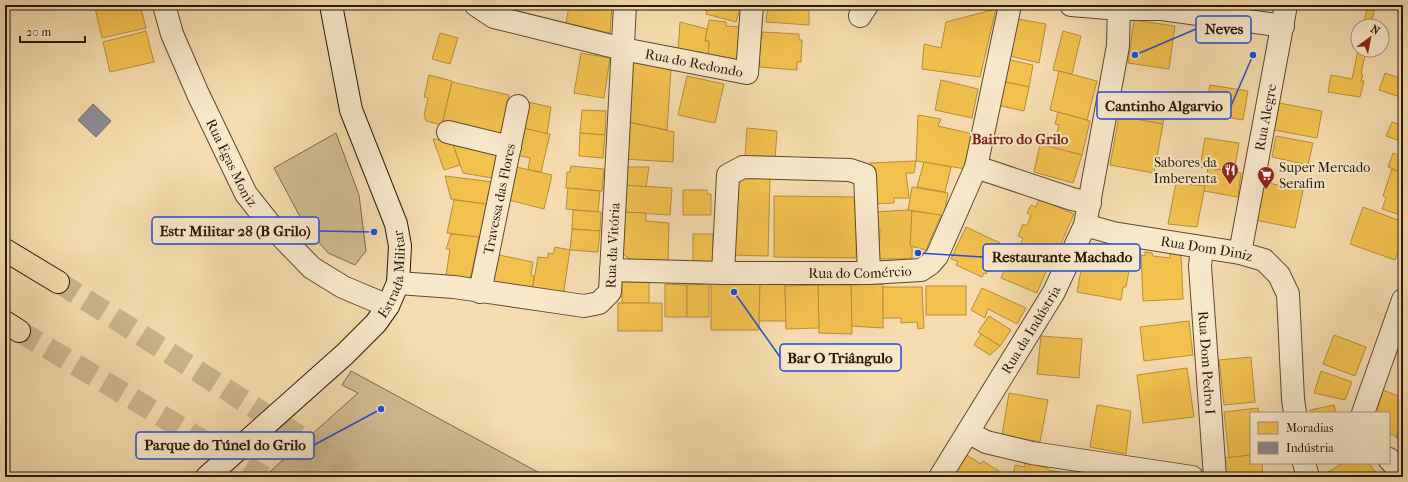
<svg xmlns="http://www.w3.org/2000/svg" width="1408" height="482" font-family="'IM FELL French Canon',serif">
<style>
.green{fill:#d2ba91;stroke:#7e684c}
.homes{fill:#f2c14e;stroke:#b68e38}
.industry{fill:#8d8d92;stroke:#6f6a68}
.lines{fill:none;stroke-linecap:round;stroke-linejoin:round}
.highway-tunnel{stroke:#ccb48c;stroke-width:22;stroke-dasharray:22 11;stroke-linecap:butt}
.street-casing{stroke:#5c4830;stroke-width:24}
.secondary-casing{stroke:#291706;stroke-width:24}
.highway-casing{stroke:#291706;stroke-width:24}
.street{stroke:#f8e8ca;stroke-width:22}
.secondary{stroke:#f8e8ca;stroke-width:22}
.highway{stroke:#f5dbad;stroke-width:22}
.labels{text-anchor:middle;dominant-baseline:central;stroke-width:4;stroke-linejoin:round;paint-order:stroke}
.street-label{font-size:14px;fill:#291706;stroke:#f8e8ca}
.poi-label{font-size:14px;fill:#291706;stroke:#f8e8ca;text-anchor:end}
.neighbourhood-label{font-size:15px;font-weight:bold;fill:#7a1f14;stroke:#f8e8ca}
.leader{fill:none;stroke:#1d4ed8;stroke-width:1.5}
.callout-dot{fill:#1d4ed8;stroke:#f8e8ca;stroke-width:1.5}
.callout{fill:#f8e8ca;stroke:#1d4ed8;stroke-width:1.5}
.callout-label{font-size:15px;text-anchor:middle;font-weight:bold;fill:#291706}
</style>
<rect width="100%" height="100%" fill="#f5dbad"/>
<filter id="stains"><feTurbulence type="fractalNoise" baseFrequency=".005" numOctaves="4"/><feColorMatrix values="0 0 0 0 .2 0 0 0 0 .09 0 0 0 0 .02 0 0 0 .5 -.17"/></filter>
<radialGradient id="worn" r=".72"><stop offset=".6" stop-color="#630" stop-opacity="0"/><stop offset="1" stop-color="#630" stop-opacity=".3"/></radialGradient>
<g class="green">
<polygon points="336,133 359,195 366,251 355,265 328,253 305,226 274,168"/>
<polygon points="351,371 547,477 264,477 358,393 342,385"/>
</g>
<g class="homes">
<polygon points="107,5 140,5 146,28 102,38 95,8"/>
<polygon points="569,5 612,5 610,33 566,23"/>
<polygon points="702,5 741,5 736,22 706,14 707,11 701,9"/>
<polygon points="768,5 809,5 809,25 766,22"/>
<polygon points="1368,5 1375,5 1371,26 1363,26"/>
<polygon points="996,9 980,77 922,69 924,44 941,48 946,22"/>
<polygon points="1018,19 1046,24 1039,63 1010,56"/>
<polygon points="709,20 726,22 726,26 741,27 738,63 708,56 709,41 705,41"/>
<polygon points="1134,20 1175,26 1169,69 1128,63"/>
<polygon points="680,22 707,29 705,41 709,41 708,56 678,51"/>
<polygon points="146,31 154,62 110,72 103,42"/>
<polygon points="1063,31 1081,36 1072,74 1053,70"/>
<polygon points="762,32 799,34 799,40 802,40 801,62 797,62 797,70 759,67 760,61 756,61 757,37 762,38"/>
<polygon points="440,33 458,38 450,64 432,59"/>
<polygon points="1358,50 1366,50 1361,74 1363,75 1361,81 1364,81 1360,97 1328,92 1331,75 1352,79"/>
<polygon points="581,53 610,58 604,98 574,93"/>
<polygon points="633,59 671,70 667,130 628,122"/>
<polygon points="1010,60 1033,65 1029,87 1005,82"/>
<polygon points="1059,71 1097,81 1087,120 1050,110"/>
<polygon points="1385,73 1403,79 1403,98 1379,90"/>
<polygon points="429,75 452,81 442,125 426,121 424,115 428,98 424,97"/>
<polygon points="687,76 724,84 715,123 678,115"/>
<polygon points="941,80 978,89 972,118 935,110"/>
<polygon points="1001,81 1029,87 1024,111 997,105"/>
<polygon points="452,82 509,95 500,137 442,124"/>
<polygon points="1210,85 1248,91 1243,120 1209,114 1212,97 1208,96"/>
<polygon points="1122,94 1167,102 1163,124 1118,116"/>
<polygon points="528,102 551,107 547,134 523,128"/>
<polygon points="1279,103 1322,111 1317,138 1274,130"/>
<polygon points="582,110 606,111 605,135 580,133"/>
<polygon points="1058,112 1090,121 1082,155 1053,148 1059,125 1055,124"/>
<polygon points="918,115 941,119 938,126 973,134 966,169 916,161"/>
<polygon points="1119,116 1163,124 1154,173 1110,165"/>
<polygon points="628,122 674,132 673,162 624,159"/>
<polygon points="1392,122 1403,126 1403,142 1386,136"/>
<polygon points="523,128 550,134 541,172 528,170 530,158 517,155"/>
<polygon points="747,128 777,131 775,160 745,157"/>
<polygon points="580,133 605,135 603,158 579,156"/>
<polygon points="1276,136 1313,143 1308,165 1272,157"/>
<polygon points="1205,138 1239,143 1234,172 1200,167"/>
<polygon points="433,139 452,141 460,165 444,170"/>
<polygon points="452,141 497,152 492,178 463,173"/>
<polygon points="1040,144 1082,155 1073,183 1034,172"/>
<polygon points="1393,153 1403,157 1403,173 1388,167"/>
<polygon points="916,161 914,173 906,173 909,198 894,198 894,203 872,204 870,163"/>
<polygon points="924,162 951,167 945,192 917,187"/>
<polygon points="512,166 552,175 544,209 505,199"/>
<polygon points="571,166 604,169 602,191 566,188 567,172 570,172"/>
<polygon points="626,167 649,167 646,187 623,185"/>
<polygon points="1208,168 1241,173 1238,197 1204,191"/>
<polygon points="1392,169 1403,173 1403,216 1382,209 1386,198 1383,196"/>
<polygon points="445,176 493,182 489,205 451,199"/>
<polygon points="735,177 770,177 768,256 733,255"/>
<polygon points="1263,182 1303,190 1295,228 1255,220"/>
<polygon points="1176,183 1205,186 1197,227 1168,224"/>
<polygon points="623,185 672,188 670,215 623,212"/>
<polygon points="912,187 948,193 944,216 908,210"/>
<polygon points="568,188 600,191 598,212 566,209"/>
<polygon points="683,190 707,190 707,194 711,194 711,215 683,215"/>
<polygon points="774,196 857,197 856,258 774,257"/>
<polygon points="1039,199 1074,214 1053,262 1019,247 1023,238 1018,236 1023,224 1027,226 1031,215 1027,213 1031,205 1036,207"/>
<polygon points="454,200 487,204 485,211 488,212 482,238 447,233"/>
<polygon points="1363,207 1403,222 1403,237 1395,260 1350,244"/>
<polygon points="573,210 601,212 600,231 572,229"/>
<polygon points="908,210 912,211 912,259 879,259 880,229 876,230 875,212"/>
<polygon points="912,211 941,215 926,250 910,246"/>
<polygon points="623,212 646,213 646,221 669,223 668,261 630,259 620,252"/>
<polygon points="966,227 1000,243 986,274 984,273 982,277 956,265 958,261 951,259"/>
<polygon points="572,229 600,231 598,252 570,250"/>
<polygon points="451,234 479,237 470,280 446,275 450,249 446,249"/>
<polygon points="693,234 713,234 713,262 693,261"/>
<polygon points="1015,245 1051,260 1037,293 1001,278"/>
<polygon points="555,247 570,250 563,296 532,291 538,257 548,258 548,253 553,254"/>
<polygon points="1094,248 1103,248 1102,252 1129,254 1126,271 1129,271 1126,287 1123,287 1121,300 1077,292 1084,254 1087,251"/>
<polygon points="1145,252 1152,253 1153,256 1170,258 1170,253 1181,255 1183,299 1143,301 1141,255 1145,256"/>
<polygon points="494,254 533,262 531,275 534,276 532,291 489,282"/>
<polygon points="711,281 760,282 759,330 711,330"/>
<rect x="622" y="282" width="27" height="21"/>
<polygon points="665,284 687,285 687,317 665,317"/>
<polygon points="709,284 709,317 687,317 687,285"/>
<polygon points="760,284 785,284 786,321 759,321"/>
<polygon points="883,284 883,328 851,326 851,285"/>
<polygon points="818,285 851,285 852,334 819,333"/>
<polygon points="818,285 819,328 786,329 785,286"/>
<rect x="926" y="286" width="40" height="29"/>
<polygon points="883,287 922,287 924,328 918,329 917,322 901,323 901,318 883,318"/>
<polygon points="982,288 1026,308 1017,324 988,309 985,318 971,310"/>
<rect x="618" y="303" width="44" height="28"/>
<polygon points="989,316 1011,330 1000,346 978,332"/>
<polygon points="1189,321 1193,355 1144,361 1140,327"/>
<polygon points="981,334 1000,346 990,355 974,345"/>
<polygon points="1334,335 1366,347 1355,376 1323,364"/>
<polygon points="1041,336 1082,339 1079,378 1037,374"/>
<polygon points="1251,357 1255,402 1224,405 1219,360"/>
<polygon points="1187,368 1194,417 1143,423 1137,375"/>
<polygon points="1321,371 1352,382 1345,400 1314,393"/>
<polygon points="1383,390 1403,398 1403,418 1396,437 1389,433 1389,413 1378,413 1378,407"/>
<polygon points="1009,393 1048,400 1040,442 1002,435"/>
<polygon points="1097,405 1131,411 1126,454 1090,447"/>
<polygon points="1334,405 1336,413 1310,413 1310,410"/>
<polygon points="1258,408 1259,413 1251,413 1251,455 1229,458 1224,412"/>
<polygon points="1403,418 1403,440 1396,437"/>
<polygon points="965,454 981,464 983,461 999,471 998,473 1004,477 952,477"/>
<polygon points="1251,455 1251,463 1262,463 1263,477 1226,477 1224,458"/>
<polygon points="1025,463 1048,468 1048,470 1060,472 1058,477 1013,477 1015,465 1025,467"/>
<polygon points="1343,463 1369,463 1379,477 1326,477 1325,474"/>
</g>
<polygon class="industry" points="93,104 111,121 96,137 78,120"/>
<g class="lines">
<g class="highway-tunnel">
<polyline points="58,282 321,450 359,477"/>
<polyline points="19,331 264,477"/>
</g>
<defs>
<g id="street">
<path id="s1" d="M164,5L172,34L198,94L246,194L273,228L312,268L343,287L388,306"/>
<path id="s2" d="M476,5L494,17L623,49L747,73L752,5"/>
<polyline points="1071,5 1120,9 1162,9 1283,26"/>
<polyline points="860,16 867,5"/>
<polyline points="448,132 510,147"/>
<polyline points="976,167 1072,199 1090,203"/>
<path id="s3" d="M1085,225L1113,233L1240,253L1264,260L1279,275L1288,294L1293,399L1295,413"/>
<path id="s4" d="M1202,248L1200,266L1215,477"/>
<path id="s5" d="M1240,253L1286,5"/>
<path id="s6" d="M611,270L723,273H869L921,270L930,264L937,256L976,167L1010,5"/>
<polyline points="723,273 728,175 743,167 850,170 865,175 869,273"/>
<path id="s7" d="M398,283L454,287L584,306L599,303L610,292L625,5"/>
<path id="s8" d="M480,292L518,106"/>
<polyline points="1363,413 1403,300"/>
<polyline points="968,432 986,442 1032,453 1192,477"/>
<polyline points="1389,459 1403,474"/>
<polyline points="1304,463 1308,477"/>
<path id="s9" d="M940,477L1054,292L1085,225L1118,46L1119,5"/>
</g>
<g id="secondary">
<path id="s10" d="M207,477L345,354L376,323L388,306L398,283L400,246L396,224L351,110L331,5"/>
</g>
<g id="highway">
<polyline points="5,250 58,282"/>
<polyline points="5,322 19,331"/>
</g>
</defs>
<use href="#street" class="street-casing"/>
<use href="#secondary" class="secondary-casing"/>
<use href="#highway" class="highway-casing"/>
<use href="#street" class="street"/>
<use href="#secondary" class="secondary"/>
<use href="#highway" class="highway"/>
</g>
<defs>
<symbol id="restaurant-pin" viewBox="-11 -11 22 30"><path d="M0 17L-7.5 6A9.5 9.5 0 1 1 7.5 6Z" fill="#8f2418" stroke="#f8e8ca"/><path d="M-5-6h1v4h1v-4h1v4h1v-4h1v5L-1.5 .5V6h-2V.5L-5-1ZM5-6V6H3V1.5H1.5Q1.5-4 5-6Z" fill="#fff"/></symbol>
<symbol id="supermarket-pin" viewBox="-11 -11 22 30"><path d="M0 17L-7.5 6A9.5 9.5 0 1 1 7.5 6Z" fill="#8f2418" stroke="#f8e8ca"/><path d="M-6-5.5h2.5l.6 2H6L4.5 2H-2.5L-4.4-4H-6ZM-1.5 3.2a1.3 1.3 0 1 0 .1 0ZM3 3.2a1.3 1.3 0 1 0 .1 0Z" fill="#fff"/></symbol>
</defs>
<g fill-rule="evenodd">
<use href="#restaurant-pin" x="1220" y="160" width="20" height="27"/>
<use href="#supermarket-pin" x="1256" y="165" width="20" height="27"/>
</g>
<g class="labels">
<g class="street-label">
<text stroke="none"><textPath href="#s2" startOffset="227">Rua do Redondo</textPath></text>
<text stroke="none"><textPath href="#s5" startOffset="138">Rua Alegre</textPath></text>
<text stroke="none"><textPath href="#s1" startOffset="172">Rua Egas Moniz</textPath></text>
<text stroke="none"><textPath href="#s8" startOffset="95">Travessa das Flores</textPath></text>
<text stroke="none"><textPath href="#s7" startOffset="265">Rua da Vitória</textPath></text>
<text stroke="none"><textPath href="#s3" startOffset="124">Rua Dom Diniz</textPath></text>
<text stroke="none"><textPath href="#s6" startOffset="249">Rua do Comércio</textPath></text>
<text stroke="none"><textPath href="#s10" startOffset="282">Estrada Militar</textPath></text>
<text stroke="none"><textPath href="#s9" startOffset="173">Rua da Indústria</textPath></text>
<text stroke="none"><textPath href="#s4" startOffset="115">Rua Dom Pedro I</textPath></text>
</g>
<g class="poi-label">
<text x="1217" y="162">Sabores da<tspan x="1217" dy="16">Imberenta</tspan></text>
<text x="1279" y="167" text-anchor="start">Super Mercado<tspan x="1279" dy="16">Serafim</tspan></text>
</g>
<g class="neighbourhood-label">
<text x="1020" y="139">Bairro do Grilo</text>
</g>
</g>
<path class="leader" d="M1135 55L1196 29M1253 55L1231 106M374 232L319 231M918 253L983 257M734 292L780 357M381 409L314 445"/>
<g class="callout-dot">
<circle cx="1135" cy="55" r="4"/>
<circle cx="1253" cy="55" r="4"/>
<circle cx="374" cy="232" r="4"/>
<circle cx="918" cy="253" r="4"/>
<circle cx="734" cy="292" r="4"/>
<circle cx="381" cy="409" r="4"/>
</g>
<g class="callout">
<rect x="1196" y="16" width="55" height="27" rx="4"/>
<rect x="1097" y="92" width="134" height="27" rx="4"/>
<rect x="152" y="217" width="167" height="27" rx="4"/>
<rect x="983" y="244" width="157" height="27" rx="4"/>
<rect x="780" y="344" width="121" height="27" rx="4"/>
<rect x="136" y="432" width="178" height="27" rx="4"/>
</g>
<g class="callout-label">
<text x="1224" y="34">Neves</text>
<text x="1164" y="111">Cantinho Algarvio</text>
<text x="235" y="236">Estr Militar 28 (B Grilo)</text>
<text x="1062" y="262">Restaurante Machado</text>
<text x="840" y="363">Bar O Triângulo</text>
<text x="225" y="450">Parque do Túnel do Grilo</text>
</g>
<rect width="1408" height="482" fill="none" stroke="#f5dbad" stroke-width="20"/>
<rect x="6" y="6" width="1396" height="470" fill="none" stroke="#291706" stroke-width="2"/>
<rect x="10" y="10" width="1388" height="462" fill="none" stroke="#291706"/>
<rect x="1250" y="412" width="140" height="52" fill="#f8e8ca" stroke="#a5947c"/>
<rect x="1258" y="422" width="20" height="12" fill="#f2c14e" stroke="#a5947c"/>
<text x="1286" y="432" font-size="12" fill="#291706">Moradias</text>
<rect x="1258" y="442" width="20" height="12" fill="#8d8d92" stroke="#a5947c"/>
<text x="1286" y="452" font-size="12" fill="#291706">Indústria</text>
<g transform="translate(1370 38) rotate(32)"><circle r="19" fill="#f8e8ca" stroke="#a5947c"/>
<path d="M0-3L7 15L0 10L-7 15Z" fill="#8f2418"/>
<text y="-6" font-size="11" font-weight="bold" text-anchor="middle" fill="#291706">N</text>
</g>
<path d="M20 36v6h65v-6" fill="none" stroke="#291706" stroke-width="2"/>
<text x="26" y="36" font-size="12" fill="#291706" stroke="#f8e8ca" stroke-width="3" paint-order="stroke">20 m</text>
<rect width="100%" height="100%" filter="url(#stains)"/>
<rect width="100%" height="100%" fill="url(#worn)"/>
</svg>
